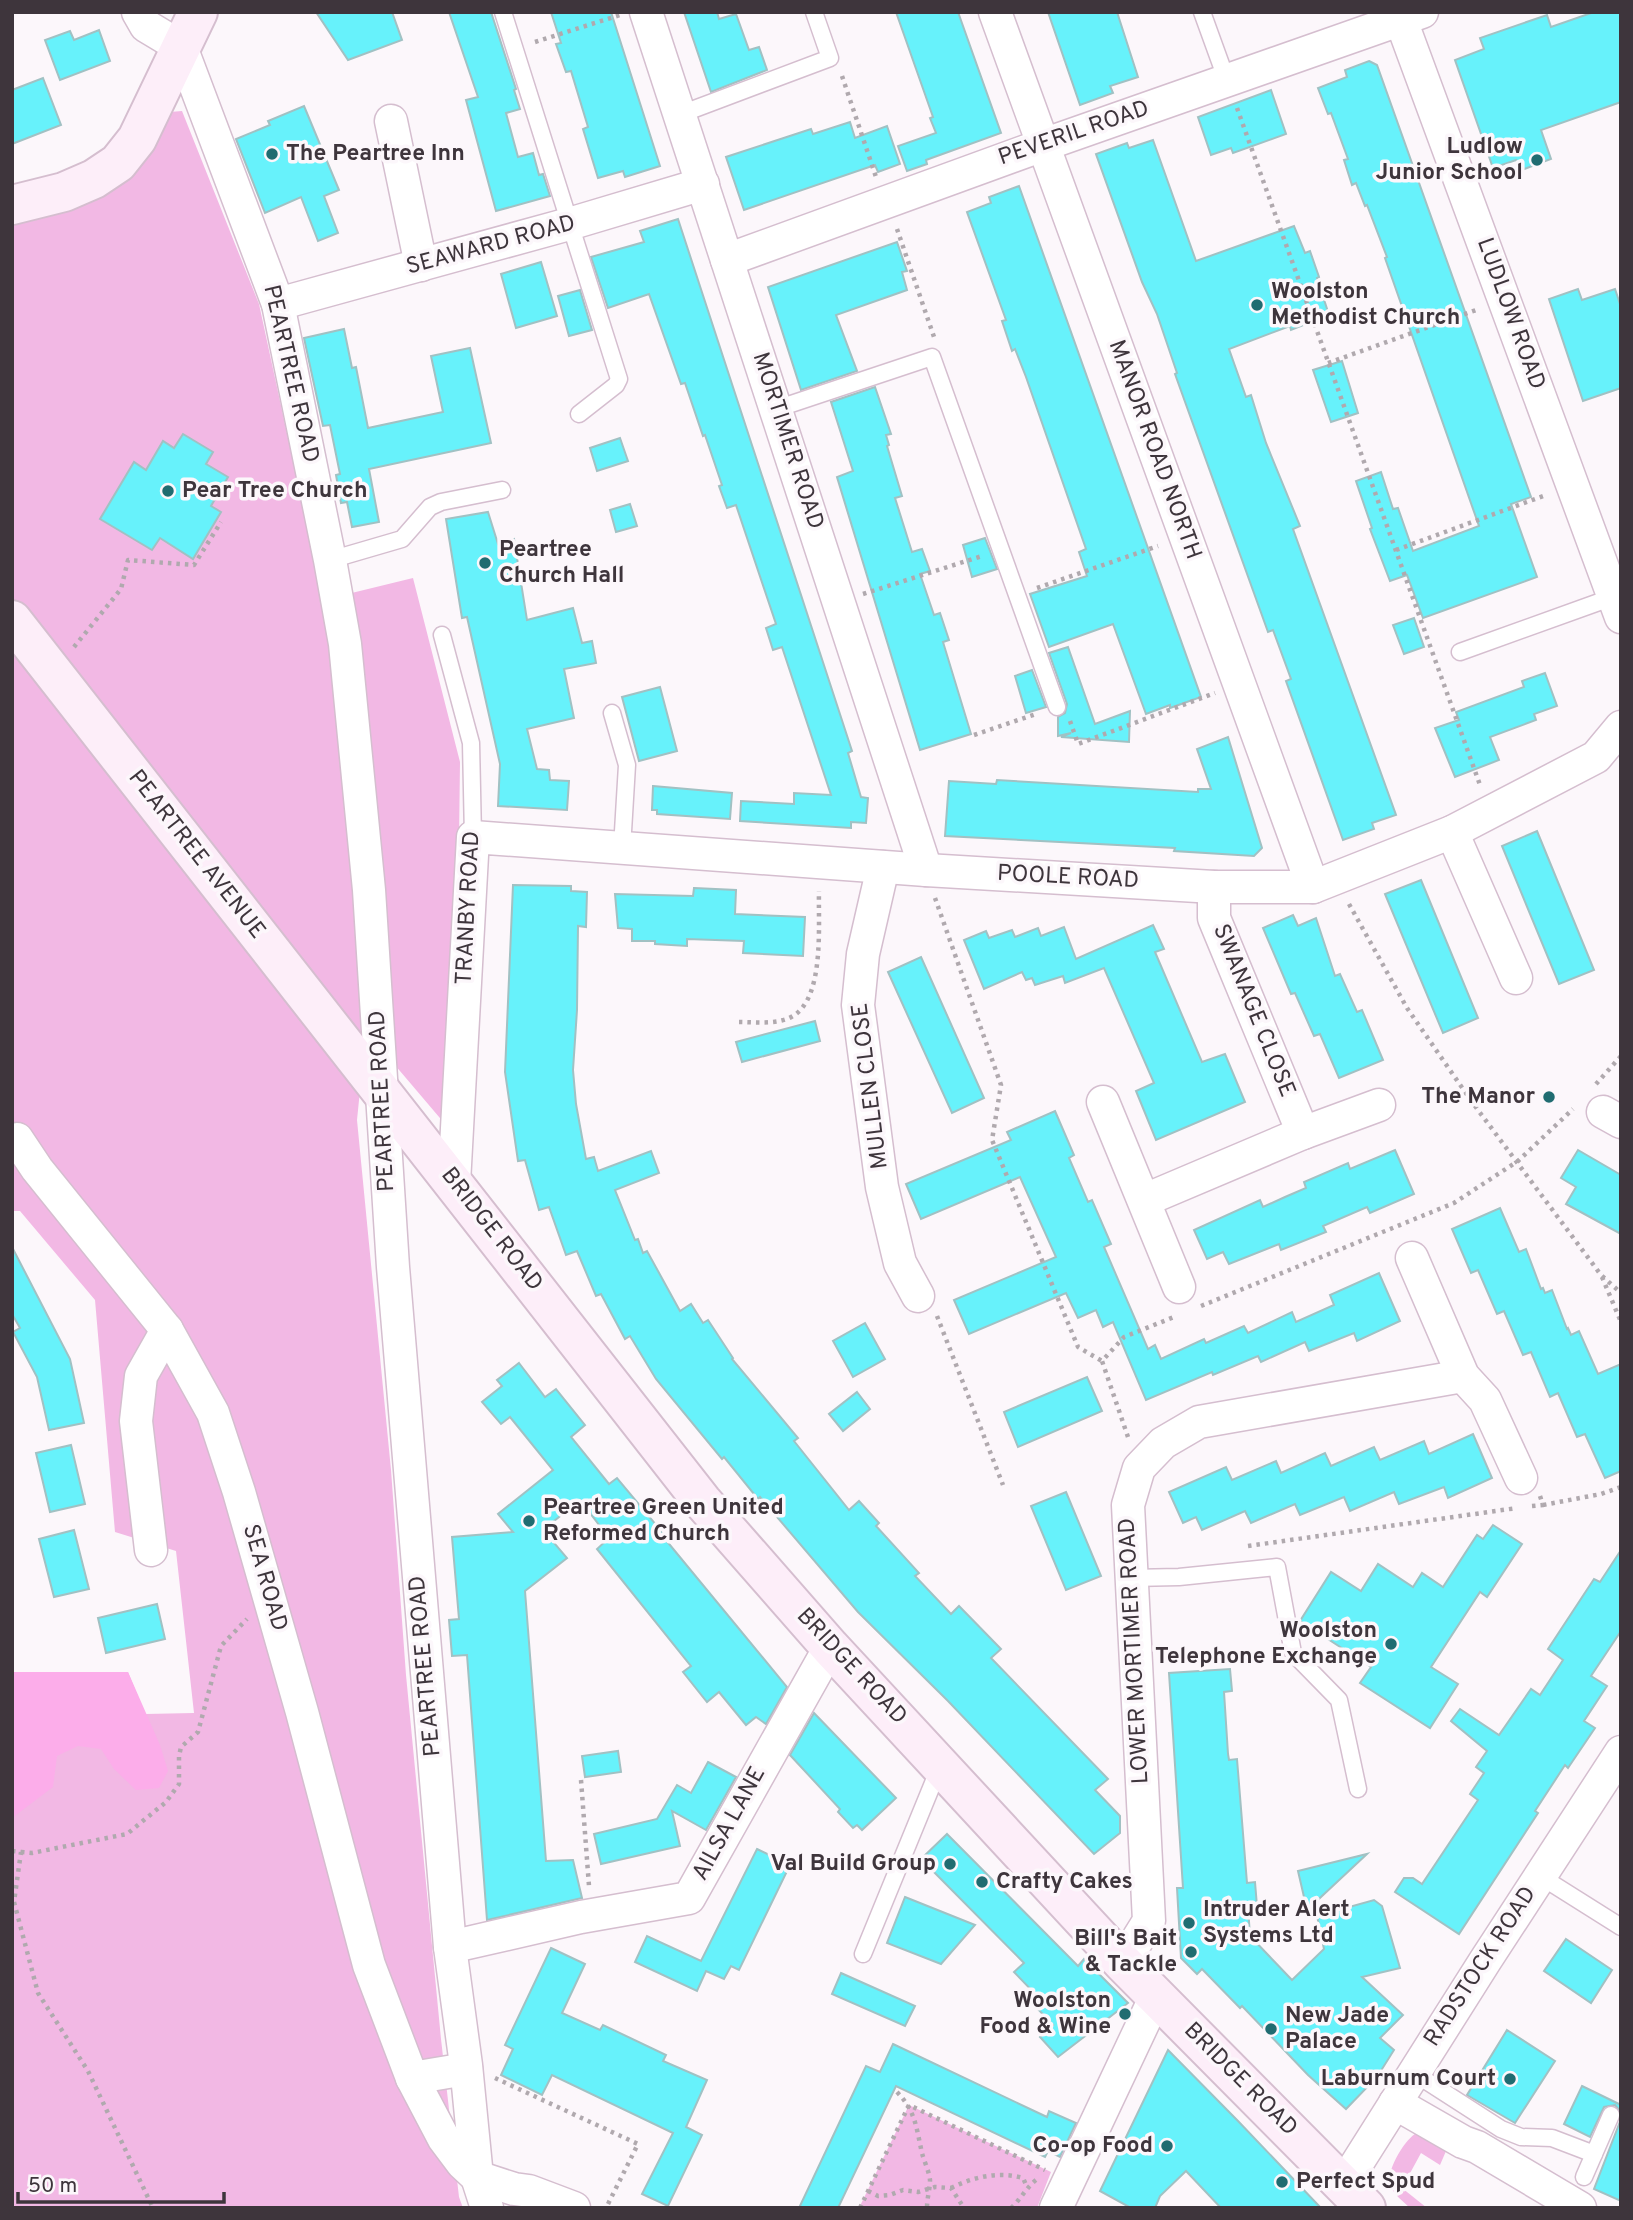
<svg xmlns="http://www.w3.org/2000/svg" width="1633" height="2220" font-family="Overpass,sans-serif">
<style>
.green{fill:#f2b8e4}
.forest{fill:#fcadea}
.building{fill:#67f2fb;stroke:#a1c1c3;stroke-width:2}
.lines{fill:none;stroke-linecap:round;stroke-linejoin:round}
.lane-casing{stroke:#d5becf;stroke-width:19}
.street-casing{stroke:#d5becf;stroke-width:35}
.secondary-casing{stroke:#d5becf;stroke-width:42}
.path{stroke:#b0a9ae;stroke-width:4.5;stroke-dasharray:3.5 5;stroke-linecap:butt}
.lane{stroke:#fff;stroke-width:16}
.street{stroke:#fff;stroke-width:32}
.secondary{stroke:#fdeef9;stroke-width:38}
.poi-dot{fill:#206c71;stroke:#fcf7fb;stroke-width:2.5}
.labels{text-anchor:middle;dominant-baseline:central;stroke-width:7;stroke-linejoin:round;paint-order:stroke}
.street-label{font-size:23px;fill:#3e353c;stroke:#fcf7fb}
.poi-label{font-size:23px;font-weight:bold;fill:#3e353c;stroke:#fcf7fb;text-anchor:start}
</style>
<rect width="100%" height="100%" fill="#fcf7fb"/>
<g class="green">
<polygon points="182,111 259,304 323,600 413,578 460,762 458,918 445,1124 366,1031 357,1120 391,1470 406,1675 441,2039 459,2197 463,2208 12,2208 12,1672 128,1672 145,1714 194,1713 176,1551 115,1532 95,1300 20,1211 12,1211 12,222 103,197 135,172 170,112"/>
<polygon points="909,2105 1051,2172 1037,2208 859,2208"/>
<path d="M1415,2134L1446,2151L1440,2165L1421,2153L1402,2188L1427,2208H1410C1404,2202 1394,2195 1391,2187C1384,2173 1404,2141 1415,2134Z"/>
</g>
<polygon class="forest" points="12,1672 128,1672 160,1745 168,1771 159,1788 136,1790 114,1769 101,1749 78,1746 57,1756 53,1787 12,1818"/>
<g class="building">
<polygon points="316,12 392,12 402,40 348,60"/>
<polygon points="449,12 491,12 516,89 514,90 520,109 506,113 518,157 533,153 539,175 543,174 550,196 496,211 466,100 478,97"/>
<polygon points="551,12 611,12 660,166 625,177 623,171 598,178 583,129 588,127 571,71 566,72 556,44 561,43"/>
<polygon points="684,12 717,12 719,19 736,14 749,50 759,47 767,70 711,92"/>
<polygon points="896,12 958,12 1001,133 926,160 927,164 907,171 898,146 936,133 930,118 933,117"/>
<polygon points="1048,12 1117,12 1138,77 1110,86 1113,93 1080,105"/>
<polygon points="1594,12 1621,12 1621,102 1541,130 1551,159 1519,171 1516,160 1493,168 1455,60 1484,49 1480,38 1547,15 1551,27"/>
<polygon points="99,30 110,61 60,80 45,40 70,31 74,40"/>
<polygon points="1369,61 1377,65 1531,497 1511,504 1537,577 1423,618 1407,575 1390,581 1370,529 1372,528 1356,481 1381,472 1393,509 1398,508 1413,551 1479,526 1385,258 1387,257 1367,205 1365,206 1356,183 1352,185 1344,160 1348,159 1331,113 1328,114 1318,88 1347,77 1345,70"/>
<polygon points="43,78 61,125 12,144 12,90"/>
<polygon points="1271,90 1286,134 1233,153 1231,148 1211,155 1198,117"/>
<polygon points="304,106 339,190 324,196 338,233 318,241 301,197 265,213 236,139 270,125 268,121"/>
<polygon points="850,122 855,138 887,126 900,164 878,172 875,165 744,210 726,157 811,129 813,134"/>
<polygon points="1153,140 1196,261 1294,226 1305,253 1310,251 1319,277 1317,278 1329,315 1291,330 1290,326 1229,349 1246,397 1251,395 1266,443 1300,526 1293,529 1396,815 1372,823 1374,829 1343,840 1286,681 1291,679 1273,630 1268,632 1175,374 1177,373 1157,314 1142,282 1096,154 1127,143 1129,148"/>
<polygon points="1019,186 1201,697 1170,708 1170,705 1146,714 1113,624 1049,647 1030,594 1087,576 1079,552 1086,549 1026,377 1015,349 1012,351 1002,321 1006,320 967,212 991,203 989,197"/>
<polygon points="678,219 837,705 852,751 848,753 861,797 868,798 866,823 851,822 851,828 740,821 741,801 794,804 794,793 831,795 782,647 773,650 766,628 776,624 736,505 727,508 719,486 722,485 705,435 703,436 685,383 681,384 649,294 608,308 591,257 644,242 640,231"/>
<polygon points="897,242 907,271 902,272 907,290 836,315 857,371 801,390 768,287"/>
<polygon points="541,262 557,316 516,328 501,274"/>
<polygon points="1578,289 1582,300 1615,289 1621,307 1621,388 1583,401 1549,299"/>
<polygon points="580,290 592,330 569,336 558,296"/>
<polygon points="344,329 352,368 356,367 368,428 443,412 431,356 470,348 491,443 369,469 379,522 352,527 347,502 341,503 336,475 340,474 330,425 323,426 304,338"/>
<polygon points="1342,361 1358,413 1331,422 1313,370"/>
<polygon points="875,387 891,434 886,435 889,445 887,446 902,496 895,498 912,552 922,549 930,571 920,574 934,615 940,613 949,640 943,642 971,734 920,750 837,477 853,471 831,402"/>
<polygon points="183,434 213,452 206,464 228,477 211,506 221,512 193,559 160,538 152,550 100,519 134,462 146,470 163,441 174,448"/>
<polygon points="620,438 628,461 597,471 590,448"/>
<polygon points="630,504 637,526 616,532 610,510"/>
<polygon points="488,512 498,544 514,539 527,620 573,608 582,643 592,641 596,663 564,669 574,718 527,729 537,769 549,770 550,780 569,781 567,810 498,806 500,764 467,617 462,618 446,519"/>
<polygon points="985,538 997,569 972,577 963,545"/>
<polygon points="1414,618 1424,647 1404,654 1393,625"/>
<polygon points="1068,647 1095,724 1130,711 1129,742 1061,737 1071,733 1058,736 1058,717 1065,713 1067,704 1049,653"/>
<polygon points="1032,670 1046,707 1026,713 1015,676"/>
<polygon points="1545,673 1557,706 1534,714 1536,720 1490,737 1499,760 1455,777 1435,728 1459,720 1456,712 1524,687 1522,681"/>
<polygon points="660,687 677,751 639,761 622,697"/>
<polygon points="1228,737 1262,848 1254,856 1174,851 1175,848 945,836 949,781 996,784 997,780 1198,792 1198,789 1211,789 1197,749"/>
<polygon points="653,786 732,793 730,819 657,814 657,810 652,810"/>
<polygon points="1537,831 1594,970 1559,984 1502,846"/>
<polygon points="1421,880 1478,1018 1443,1033 1385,894"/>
<polygon points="513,885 571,886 571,891 587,892 586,927 578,926 577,1010 573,1070 576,1104 586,1159 594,1157 598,1171 651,1151 659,1173 615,1190 635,1240 638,1239 643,1253 647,1251 680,1311 691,1304 703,1323 708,1320 733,1358 732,1359 798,1438 794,1441 849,1510 859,1501 879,1523 876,1526 919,1573 915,1576 951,1614 959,1606 1001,1649 991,1658 1108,1779 1095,1790 1120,1816 1120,1833 1094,1854 948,1701 858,1612 760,1497 758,1499 724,1457 722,1459 656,1379 630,1336 625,1339 601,1294 596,1296 577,1251 566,1255 549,1207 539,1210 525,1160 518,1161 505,1072"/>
<polygon points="694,888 736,890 735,914 805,917 803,956 743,953 744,941 687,939 687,946 655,944 655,941 632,941 632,929 618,928 615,894 693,896"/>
<polygon points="1293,915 1298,926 1316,918 1335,976 1340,974 1357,1012 1362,1010 1383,1060 1339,1078 1320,1034 1314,1036 1295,993 1291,994 1263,928"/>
<polygon points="1153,925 1164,949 1155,952 1202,1062 1225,1054 1245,1102 1156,1140 1136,1091 1154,1083 1104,968 1065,983 1063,976 1035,985 1032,978 1026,980 1022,972 984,989 964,940 986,931 989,938 1012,930 1015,937 1038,928 1041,936 1064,927 1076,959"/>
<polygon points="921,957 984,1098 952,1113 888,972"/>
<polygon points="815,1021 820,1041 742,1062 736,1042"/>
<polygon points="1055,1111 1074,1155 1069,1158 1088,1202 1092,1200 1111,1244 1104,1247 1148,1349 1155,1345 1161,1359 1204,1339 1206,1343 1244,1326 1248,1333 1292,1312 1296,1322 1334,1305 1330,1295 1379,1273 1400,1321 1357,1341 1354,1333 1309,1351 1305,1342 1261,1362 1258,1356 1213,1375 1212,1372 1146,1400 1113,1322 1103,1327 1096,1310 1078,1318 1066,1293 969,1334 954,1300 1056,1257 1020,1177 921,1219 906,1184 1011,1140 1007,1132"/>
<polygon points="1395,1150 1414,1194 1370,1213 1367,1207 1323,1226 1326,1232 1281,1250 1279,1244 1229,1264 1223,1252 1207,1259 1194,1230 1260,1200 1263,1207 1285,1197 1306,1188 1304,1182 1348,1163 1350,1169"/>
<polygon points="1578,1150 1621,1175 1621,1234 1566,1204 1576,1187 1561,1178"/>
<polygon points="1500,1208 1519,1252 1526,1249 1541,1289 1543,1288 1545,1293 1552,1290 1567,1329 1568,1328 1571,1335 1579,1331 1598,1374 1621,1364 1621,1471 1605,1478 1585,1434 1577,1437 1558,1393 1550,1397 1531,1352 1523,1355 1504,1311 1497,1314 1478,1270 1471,1273 1452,1229"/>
<polygon points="12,1247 70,1359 84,1423 49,1430 37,1377 13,1332 20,1328 12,1314"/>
<polygon points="865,1323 885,1359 853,1377 833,1341"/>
<polygon points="519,1363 545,1397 556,1389 585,1425 571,1437 609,1484 617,1478 667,1538 665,1539 787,1687 766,1724 756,1717 746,1725 719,1692 707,1702 683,1672 691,1666 597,1549 609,1538 580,1500 543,1530 567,1558 525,1591 546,1861 573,1860 582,1898 487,1920 467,1655 452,1656 449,1620 459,1619 452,1537 513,1532 498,1514 553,1470 510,1417 501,1424 482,1402 502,1386 497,1380"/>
<polygon points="1087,1377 1102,1411 1018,1447 1004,1412"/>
<polygon points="857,1392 870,1409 843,1431 829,1414"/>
<polygon points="1473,1434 1492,1478 1448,1498 1444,1487 1399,1504 1394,1492 1350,1511 1344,1497 1300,1515 1295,1504 1251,1523 1245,1511 1202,1530 1196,1517 1183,1523 1169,1492 1226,1467 1232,1480 1276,1461 1281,1473 1325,1453 1331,1466 1374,1447 1380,1460 1424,1441 1429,1454"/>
<polygon points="71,1445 85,1504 50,1512 36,1453"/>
<polygon points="1066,1492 1101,1576 1066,1590 1031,1506"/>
<polygon points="1493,1525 1522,1544 1487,1597 1480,1592 1431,1667 1458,1684 1430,1728 1360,1683 1371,1667 1300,1621 1331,1572 1361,1591 1378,1564 1413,1587 1422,1573 1443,1587 1477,1535 1483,1539"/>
<polygon points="74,1530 89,1589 54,1597 39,1539"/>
<polygon points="1621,1550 1621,1631 1591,1676 1607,1686 1584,1721 1595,1728 1568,1768 1565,1765 1535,1811 1538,1813 1459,1934 1395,1892 1404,1878 1413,1878 1422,1884 1478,1800 1470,1794 1484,1773 1476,1767 1487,1751 1451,1721 1460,1709 1499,1735 1531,1689 1540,1695 1563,1660 1548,1649 1594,1579 1600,1582"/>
<polygon points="157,1604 165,1639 106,1653 98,1618"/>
<polygon points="1230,1669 1232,1691 1224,1692 1228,1754 1229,1760 1237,1759 1247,1883 1255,1882 1257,1906 1248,1907 1250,1936 1292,1980 1324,1949 1317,1916 1374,1900 1382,1906 1400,1968 1362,1977 1403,2015 1380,2038 1394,2050 1377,2077 1346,2109 1308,2075 1242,2006 1240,2008 1202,1969 1197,1974 1181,1958 1177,1888 1183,1888 1169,1673"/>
<polygon points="814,1713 896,1798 862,1830 857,1825 853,1828 838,1812 840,1809 790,1755"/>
<polygon points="618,1751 621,1772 585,1777 582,1756"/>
<polygon points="708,1762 736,1777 706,1830 672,1811 680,1846 601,1864 594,1834 657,1819 677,1785 691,1793"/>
<polygon points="947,1834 1078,1966 1084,1959 1128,2003 1058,2057 1040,2037 1053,2025 1036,2007 1042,2001 1014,1972 1024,1963 921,1859"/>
<polygon points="757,1849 790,1865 739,1970 731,1966 724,1979 706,1971 697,1991 635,1962 647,1936 701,1961"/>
<polygon points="1367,1854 1307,1910 1298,1871"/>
<polygon points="905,1897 975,1925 941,1964 887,1943"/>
<polygon points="1566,1939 1612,1970 1591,2003 1544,1971"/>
<polygon points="551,1948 585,1964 562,2013 600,2030 603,2025 666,2055 663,2061 707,2080 686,2127 702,2135 668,2206 642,2194 673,2133 552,2075 542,2095 501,2075 513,2049 505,2045"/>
<polygon points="841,1973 915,2006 905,2026 832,1994"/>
<polygon points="1507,2030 1555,2061 1515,2123 1467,2095"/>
<polygon points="893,2044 1047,2117 1049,2111 1076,2123 1060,2157 1048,2151 1045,2157 896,2086 838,2208 799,2208 866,2066 880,2072"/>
<polygon points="1168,2050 1238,2121 1321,2208 1221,2208 1186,2171 1160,2196 1155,2208 1131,2208 1100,2191"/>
<polygon points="1582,2086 1621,2105 1621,2112 1615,2105 1604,2107 1590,2137 1564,2124"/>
<polygon points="1621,2119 1621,2201 1594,2189"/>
</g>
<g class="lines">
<defs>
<g id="lane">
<polyline points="503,12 619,379 616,385 579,414"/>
<polyline points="1202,12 1227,81"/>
<polyline points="681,114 830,58 814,12"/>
<polyline points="776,409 932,357 1057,707"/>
<polyline points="330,560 402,539 430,507 441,502 502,490"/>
<polyline points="442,635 471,743 473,837"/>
<polyline points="1460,652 1613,597"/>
<polyline points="612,713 627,765 622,848"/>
<polyline points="1131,1578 1179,1577 1277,1567 1293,1653 1339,1700 1358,1789"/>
<polyline points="1540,1876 1621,1927"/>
<polyline points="863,1954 940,1766"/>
<polyline points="1414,2073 1501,2129 1521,2137 1552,2138 1594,2154 1611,2115"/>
<polyline points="1584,2177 1594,2154"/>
</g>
<g id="street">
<polyline points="138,12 146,26 181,47 278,304 330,560 345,644 369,890 393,1267 450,1947 466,2065 477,2177 487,2208"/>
<polyline points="646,12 926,870"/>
<polyline points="995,12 1313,887"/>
<polyline points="1398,12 1621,617"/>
<polyline points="391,121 421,265"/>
<polyline points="727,260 1043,145 1422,12"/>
<polyline points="278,304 569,224 703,184"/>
<polyline points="1452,832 1516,978"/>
<polyline points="883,867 863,954 858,1005 882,1187 900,1263 918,1296"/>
<polyline points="1214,887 1214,918 1303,1133"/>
<polyline points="1103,1102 1179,1287"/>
<polyline points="1603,1112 1621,1122"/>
<polyline points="17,1139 37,1169 167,1330 213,1413 239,1492 302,1712 369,1965 412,2078 444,2139 462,2163 477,2177 514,2189 529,2191 574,2208"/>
<polyline points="454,1183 473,837 926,870 1214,887 1313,887 1452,832 1596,757 1621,727"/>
<polyline points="1145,1200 1303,1133 1379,1105"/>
<polyline points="1412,1258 1463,1376 1485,1400 1521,1478"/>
<polyline points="151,1550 136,1421 141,1376 167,1330"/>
<polyline points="450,1947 581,1917 689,1898 830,1647"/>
<polyline points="1123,1963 1149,1921 1128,1505 1139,1468 1163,1443 1199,1422 1463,1376"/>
<polyline points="412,2078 466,2069"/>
<polyline points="1395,2103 1463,2142 1477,2147 1580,2208"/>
<polyline points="1344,2184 1485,1961 1621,1752"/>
<polyline points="1056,2208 1156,1996"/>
</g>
<g id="secondary">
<polyline points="12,205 64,192 94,179 118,163 137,139 198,12"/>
<polyline points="12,620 702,1501 830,1647 1123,1963 1366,2208"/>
</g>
</defs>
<use href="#lane" class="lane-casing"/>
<use href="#street" class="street-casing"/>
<use href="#secondary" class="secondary-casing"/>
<g class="path">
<polyline points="535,42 620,15"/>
<polyline points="842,76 876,177"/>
<polyline points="1237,108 1480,785"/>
<polyline points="897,229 934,337"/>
<polyline points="1328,363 1479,309"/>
<polyline points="1396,550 1546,495"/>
<polyline points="1037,588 1158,546"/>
<polyline points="863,594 982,556"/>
<polyline points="74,647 121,589 128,560 194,565 221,522"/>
<polyline points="1070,721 1078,744 1215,693"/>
<polyline points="974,735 1036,714"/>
<polyline points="935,898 1001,1085 992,1140 1078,1347 1102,1361"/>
<polyline points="1349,904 1407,1008 1472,1102 1601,1275 1621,1293"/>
<path d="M739,1022C756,1022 778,1025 793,1016C825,997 818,924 819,891"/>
<polyline points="1596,1084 1621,1056"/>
<polyline points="1602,1277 1621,1322"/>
<polyline points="1201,1306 1454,1203 1518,1161 1573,1109"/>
<polyline points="937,1316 1003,1485"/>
<polyline points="1128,1437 1102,1361 1124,1337 1174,1317"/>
<polyline points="1543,1505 1601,1494 1621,1487"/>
<polyline points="1532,1506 1543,1505 1540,1496"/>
<polyline points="1248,1546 1517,1508"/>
<polyline points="581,1780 589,1886"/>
<polyline points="12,1851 21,1852 14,1902 38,1993 88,2071 153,2208"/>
<polyline points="21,1852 32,1853 127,1834 166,1802 179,1784 179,1756 181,1747 198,1732 221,1646 247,1619"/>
<polyline points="495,2078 638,2144 606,2208"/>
<path d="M897,2092C916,2112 916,2127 922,2153C924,2161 929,2171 930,2180C930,2189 927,2198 927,2208"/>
<path d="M951,2188C973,2177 999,2171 1023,2178L1027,2187"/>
<polyline points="868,2191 878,2196 890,2195 903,2190 918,2192 935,2187 951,2188 964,2208"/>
<polyline points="860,2208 909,2105 1045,2170"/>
<path d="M1011,2208C1021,2199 1026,2188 1036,2180"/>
</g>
<use href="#lane" class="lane"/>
<use href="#street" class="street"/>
<use href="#secondary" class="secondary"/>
</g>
<g class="poi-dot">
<circle cx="272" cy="154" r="7"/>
<circle cx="1537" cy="160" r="7"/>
<circle cx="1257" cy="305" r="7"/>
<circle cx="168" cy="491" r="7"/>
<circle cx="485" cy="563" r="7"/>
<circle cx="1549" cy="1097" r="7"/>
<circle cx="529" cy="1521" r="7"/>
<circle cx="1391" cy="1644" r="7"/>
<circle cx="950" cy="1864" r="7"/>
<circle cx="982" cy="1882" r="7"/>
<circle cx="1189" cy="1923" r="7"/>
<circle cx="1191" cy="1952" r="7"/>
<circle cx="1125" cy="2014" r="7"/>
<circle cx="1271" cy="2029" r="7"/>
<circle cx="1510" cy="2079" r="7"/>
<circle cx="1167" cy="2146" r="7"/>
<circle cx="1282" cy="2182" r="7"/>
</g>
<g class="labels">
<g class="street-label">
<text transform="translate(1074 134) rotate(-19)">PEVERIL ROAD</text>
<text transform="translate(491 246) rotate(-15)">SEAWARD ROAD</text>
<text transform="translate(1510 314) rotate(70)">LUDLOW ROAD</text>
<text transform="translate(290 374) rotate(77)">PEARTREE ROAD</text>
<text transform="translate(787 441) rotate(72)">MORTIMER ROAD</text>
<text transform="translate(1154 450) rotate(70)">MANOR ROAD NORTH</text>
<text transform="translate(196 855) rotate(52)">PEARTREE AVENUE</text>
<text transform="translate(1068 878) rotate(3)">POOLE ROAD</text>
<text transform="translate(469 908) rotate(-87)">TRANBY ROAD</text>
<text transform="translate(1253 1011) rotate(68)">SWANAGE CLOSE</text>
<text transform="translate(871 1086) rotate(-97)">MULLEN CLOSE</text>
<text transform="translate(383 1101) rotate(-93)">PEARTREE ROAD</text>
<text transform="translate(491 1230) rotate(52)">BRIDGE ROAD</text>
<text transform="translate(264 1578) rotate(74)">SEA ROAD</text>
<text transform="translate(1135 1651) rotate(-93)">LOWER MORTIMER ROAD</text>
<text transform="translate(426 1666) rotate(-95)">PEARTREE ROAD</text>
<text transform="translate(851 1667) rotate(47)">BRIDGE ROAD</text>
<text transform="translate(730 1824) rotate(-61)">AILSA LANE</text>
<text transform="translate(1481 1967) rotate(-57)">RADSTOCK ROAD</text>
<text transform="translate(1240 2080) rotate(45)">BRIDGE ROAD</text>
</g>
<g class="poi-label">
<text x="1523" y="147" text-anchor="end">Ludlow<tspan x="1523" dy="26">Junior School</tspan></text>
<text x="286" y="154">The Peartree Inn</text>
<text x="1271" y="292">Woolston<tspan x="1271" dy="26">Methodist Church</tspan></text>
<text x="182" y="491">Pear Tree Church</text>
<text x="499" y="550">Peartree<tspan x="499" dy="26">Church Hall</tspan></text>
<text x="1535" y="1097" text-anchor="end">The Manor</text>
<text x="543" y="1508">Peartree Green United<tspan x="543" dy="26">Reformed Church</tspan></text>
<text x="1377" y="1631" text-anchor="end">Woolston<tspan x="1377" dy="26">Telephone Exchange</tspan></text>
<text x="936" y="1864" text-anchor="end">Val Build Group</text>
<text x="996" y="1882">Crafty Cakes</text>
<text x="1203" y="1910">Intruder Alert<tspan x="1203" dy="26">Systems Ltd</tspan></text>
<text x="1177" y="1939" text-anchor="end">Bill's Bait<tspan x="1177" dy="26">&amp; Tackle</tspan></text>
<text x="1111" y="2001" text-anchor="end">Woolston<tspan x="1111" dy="26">Food &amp; Wine</tspan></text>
<text x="1285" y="2016">New Jade<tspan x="1285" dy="26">Palace</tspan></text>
<text x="1496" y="2079" text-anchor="end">Laburnum Court</text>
<text x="1153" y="2146" text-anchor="end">Co-op Food</text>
<text x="1296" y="2182">Perfect Spud</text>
</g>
</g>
<rect width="1633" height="2220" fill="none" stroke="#3e353c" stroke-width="28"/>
<path d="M18 2192v10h206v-10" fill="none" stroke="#3e353c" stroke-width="3.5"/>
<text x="28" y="2192" font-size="21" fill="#3e353c" stroke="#fcf7fb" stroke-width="5" paint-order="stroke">50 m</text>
</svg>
